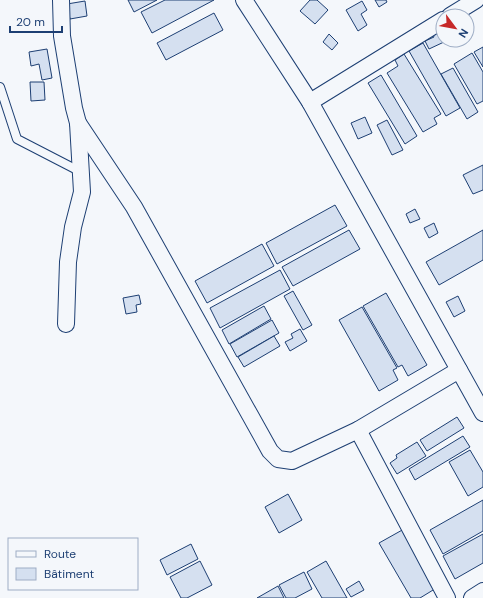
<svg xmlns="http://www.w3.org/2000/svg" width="483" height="598" font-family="'DM Sans',sans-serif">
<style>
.building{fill:#d5e0f0;stroke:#1d3f73}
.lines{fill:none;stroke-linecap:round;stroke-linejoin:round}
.lane-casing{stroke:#1d3f73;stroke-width:10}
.street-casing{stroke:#1d3f73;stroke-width:18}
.lane{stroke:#f4f7fb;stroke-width:8}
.street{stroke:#f4f7fb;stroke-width:16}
</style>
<rect width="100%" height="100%" fill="#f4f7fb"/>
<g class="building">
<polygon points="128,0 157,0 134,12"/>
<polygon points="165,0 214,0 152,33 141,12"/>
<polygon points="310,0 317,0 328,10 315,24 300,11"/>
<polygon points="375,0 386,0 387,2 379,7"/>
<polygon points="85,1 87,16 70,19 67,4"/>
<polygon points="362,1 367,10 361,14 367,25 358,31 346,10"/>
<polygon points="214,13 223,30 166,60 157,43"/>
<polygon points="438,29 444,42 429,49 425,41 434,37 432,32"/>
<polygon points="329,34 338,43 332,50 323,42"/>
<polygon points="423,43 460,108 446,116 409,51"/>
<polygon points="483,47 483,67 474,52"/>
<polygon points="47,49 52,78 42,80 39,64 31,66 29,52"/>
<polygon points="472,53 483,72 483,101 477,104 454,64"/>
<polygon points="404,54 441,114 434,118 437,124 423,132 387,73 398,66 395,60"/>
<polygon points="453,68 478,112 467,119 441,74"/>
<polygon points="381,75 417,136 405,144 368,83"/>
<polygon points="30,82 44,82 45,100 31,101"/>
<polygon points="365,117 372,133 358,139 351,123"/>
<polygon points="387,120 403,150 392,155 377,125"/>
<polygon points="483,165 483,190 473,194 463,175"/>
<polygon points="335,205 347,226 277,264 266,243"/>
<polygon points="415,209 420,219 410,223 406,214"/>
<polygon points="434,223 438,233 429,238 424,228"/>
<polygon points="349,230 360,249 293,286 282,267"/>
<polygon points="483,230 483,260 439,285 426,262"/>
<polygon points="262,244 274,266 207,303 195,281"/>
<polygon points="280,270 290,289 220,328 210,308"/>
<polygon points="293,291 312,325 303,330 284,296"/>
<polygon points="386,293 427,365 408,376 402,365 398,367 363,306"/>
<polygon points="139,295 141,304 136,305 137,312 126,314 123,298"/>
<polygon points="458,296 465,311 454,317 446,302"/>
<polygon points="264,306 271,319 229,344 222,330"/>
<polygon points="362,307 397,368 393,370 398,380 379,391 339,320"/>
<polygon points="272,320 279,333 237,357 230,344"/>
<polygon points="300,329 307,341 290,351 285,342 293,338 291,334"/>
<polygon points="274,336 280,346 244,367 238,357"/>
<polygon points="457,417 464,428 427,451 420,440"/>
<polygon points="463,436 470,447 415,480 409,469"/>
<polygon points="417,442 426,456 397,474 390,463 397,458 396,455"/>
<polygon points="470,450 483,472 483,487 468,496 449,462"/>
<polygon points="288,494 302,520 279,533 265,507"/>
<polygon points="483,500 483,531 443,554 430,530"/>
<polygon points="404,529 438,587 420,598 411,598 379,543"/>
<polygon points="483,534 483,563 455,579 443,556"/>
<polygon points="191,544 198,559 167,575 160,560"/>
<polygon points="200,561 212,585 187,598 181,598 170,577"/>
<polygon points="326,561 347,598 322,598 307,572"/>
<polygon points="304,572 312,589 295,598 286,598 279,585"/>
<polygon points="359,581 364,590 351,597 346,589"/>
<polygon points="278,586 284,598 257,598"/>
</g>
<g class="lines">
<defs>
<polyline id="lane" points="0,87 17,139 81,172"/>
<g id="street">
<polyline points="61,0 62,36 74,108 78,123 82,192 73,227 68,262 66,324"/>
<polyline points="244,0 310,102 483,413"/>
<polyline points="450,16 476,0"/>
<polyline points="310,102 443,20"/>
<polyline points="78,123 134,207 270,451 278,459 292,461 358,430 459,370"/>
<polyline points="358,430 447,598"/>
<polyline points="472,598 483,591"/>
</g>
</defs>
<use href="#lane" class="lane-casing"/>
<use href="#street" class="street-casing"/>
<use href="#lane" class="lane"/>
<use href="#street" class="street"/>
</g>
<rect x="8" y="538" width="130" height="52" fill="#f4f7fb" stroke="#9eadc5"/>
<rect x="16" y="551" width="20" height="6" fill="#f4f7fb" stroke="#9eadc5"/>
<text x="44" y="558" font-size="12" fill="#1d3f73">Route</text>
<rect x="16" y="568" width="20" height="12" fill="#d5e0f0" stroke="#9eadc5"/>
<text x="44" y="578" font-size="12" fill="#1d3f73">Bâtiment</text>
<g transform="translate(455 28) rotate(122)"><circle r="19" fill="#f4f7fb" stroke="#9eadc5"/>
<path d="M0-3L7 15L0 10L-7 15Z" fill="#c62828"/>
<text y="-6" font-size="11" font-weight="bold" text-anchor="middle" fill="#1d3f73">N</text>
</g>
<path d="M10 26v6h52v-6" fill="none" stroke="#1d3f73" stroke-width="2"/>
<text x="16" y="26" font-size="12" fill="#1d3f73" stroke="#f4f7fb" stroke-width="3" paint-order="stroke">20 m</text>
</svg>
